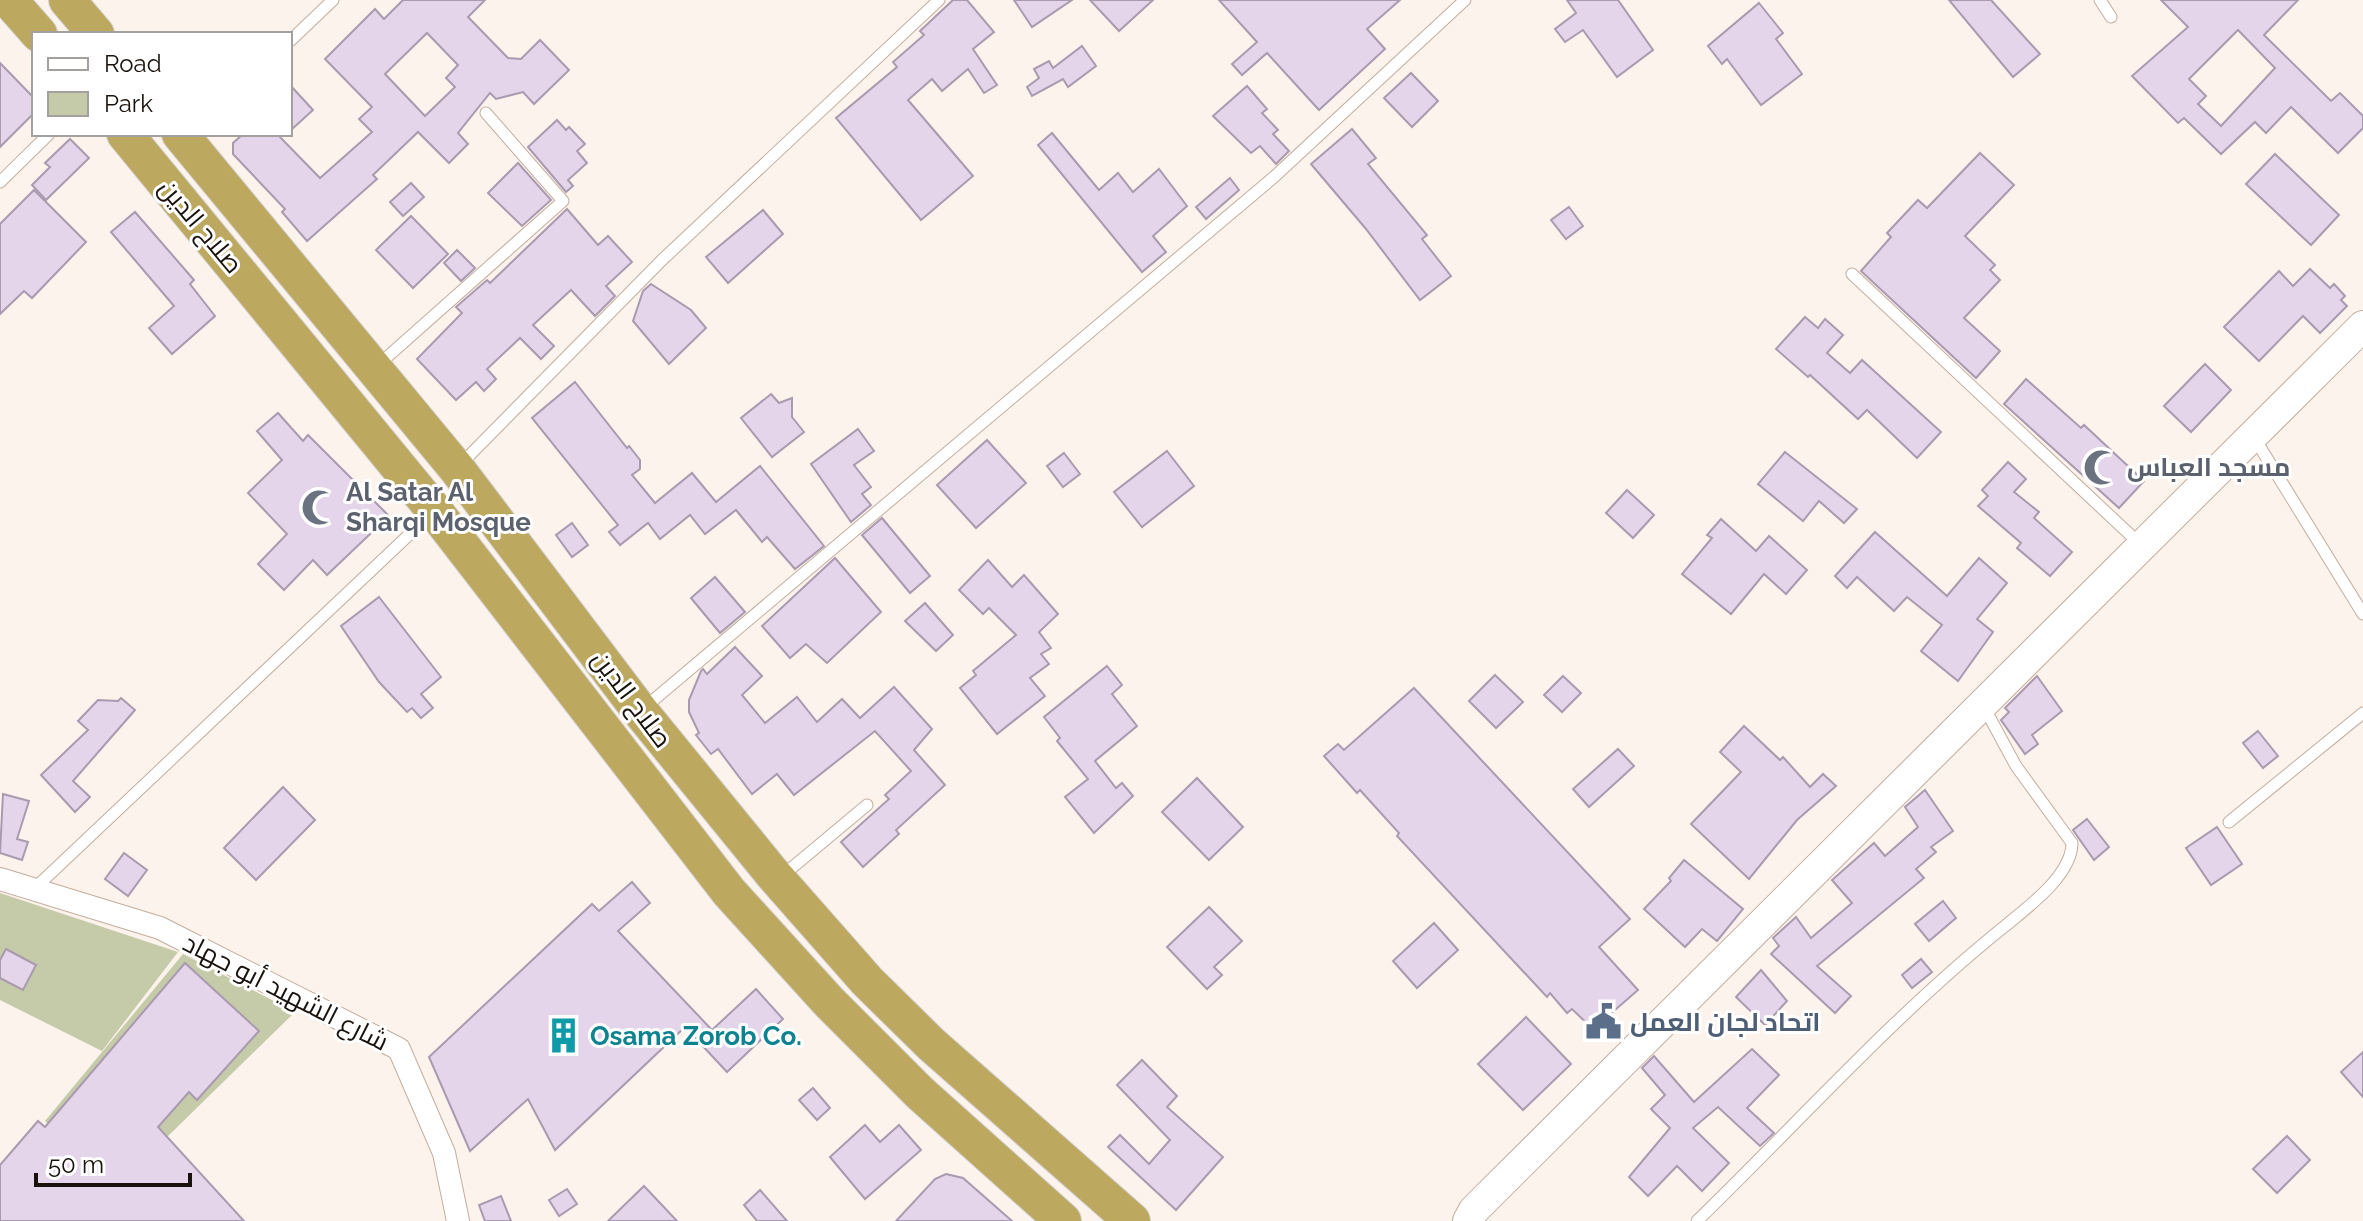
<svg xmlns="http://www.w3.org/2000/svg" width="2363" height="1221" font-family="Raleway,Cairo,sans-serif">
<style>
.green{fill:#c5caa8}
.building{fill:#e5d5eb;stroke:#a99aaf;stroke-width:2;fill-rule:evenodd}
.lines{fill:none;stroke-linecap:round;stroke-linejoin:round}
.service-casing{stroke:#c3ad9d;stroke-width:13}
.minor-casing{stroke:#c3ad9d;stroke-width:24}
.secondary-casing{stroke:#c3ad9d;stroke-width:32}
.trunk-casing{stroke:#d1d0cf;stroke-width:38}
.service{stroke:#fff;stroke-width:11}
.minor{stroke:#fff;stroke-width:22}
.secondary{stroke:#fff;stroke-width:30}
.trunk{stroke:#bca85f;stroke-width:36}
.labels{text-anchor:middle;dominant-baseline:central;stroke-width:6;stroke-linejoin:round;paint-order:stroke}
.street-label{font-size:26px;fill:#1a120d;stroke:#fff}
.worship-label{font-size:26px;font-weight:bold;fill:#5b616d;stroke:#fff;text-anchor:start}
.service-label{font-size:26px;font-weight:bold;fill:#4e5e75;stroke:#fff;text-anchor:start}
.culture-label{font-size:26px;font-weight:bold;fill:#0d838f;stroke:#fff;text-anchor:start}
</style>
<rect width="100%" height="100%" fill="#fcf3ec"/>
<g class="green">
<polygon points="0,893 178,952 102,1051 0,1000"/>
<polygon points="183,954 295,1012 117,1186 45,1121"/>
</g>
<g class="building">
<path d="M403,0H485L468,17L508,58L521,59L540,40L569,70L534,104L523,92L496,99L490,93L458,133L468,144L449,163L418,132L373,175L377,179L307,241L282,212L285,209L233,154V143L243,134H277L320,178L372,132L359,119L372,107L325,59L375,9L384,19ZM427,33L458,65L446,78L455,87L425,116L385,74Z"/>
<polygon points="953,0 967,0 994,32 973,49 997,85 984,93 968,69 942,91 932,79 908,100 973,176 921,220 836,118 897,67 893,62 924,35 920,31"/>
<polygon points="1014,0 1072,0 1032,27"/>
<polygon points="1090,0 1153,0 1119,31"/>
<polygon points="1219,0 1400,0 1367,29 1385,49 1319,110 1267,53 1242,75 1232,64 1257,42"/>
<polygon points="1567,0 1618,0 1653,50 1617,77 1583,30 1565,42 1555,29 1576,13"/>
<polygon points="1949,0 1991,0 2040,54 2013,77"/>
<path d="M2161,0H2298L2264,35L2331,101L2340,93L2363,116V128L2338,153L2291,107L2266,133L2255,122L2221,154L2184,118L2178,123L2132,76L2188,27ZM2238,30L2275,68L2221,126L2198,104L2206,96L2189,79Z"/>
<polygon points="1759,3 1783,33 1776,39 1802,74 1761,105 1727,59 1722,64 1708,46"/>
<polygon points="1082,46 1096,66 1068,87 1063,79 1032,96 1027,87 1039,78 1034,69 1049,61 1053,68"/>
<polygon points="0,63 34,98 34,113 0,147"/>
<polygon points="1411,73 1438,101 1412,127 1384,98"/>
<polygon points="290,85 313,110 290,131"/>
<polygon points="1247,86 1267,109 1262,113 1278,130 1273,134 1289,151 1276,164 1260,146 1251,153 1213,116"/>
<polygon points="557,120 566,130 569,127 585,144 577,151 587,163 568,180 573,186 566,192 528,147"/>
<polygon points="1352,129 1376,158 1368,164 1427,235 1422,239 1451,276 1420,300 1366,229 1311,164"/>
<polygon points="1052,133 1099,190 1118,173 1133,192 1159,169 1187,206 1153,236 1166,252 1142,272 1038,145"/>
<polygon points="70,139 89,158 46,200 32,185 50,167 45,163"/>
<polygon points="1980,153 2014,185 1965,236 1995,265 1990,270 2000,280 1964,318 2000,351 1976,378 1861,271 1891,237 1887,233 1918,200 1927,208"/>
<polygon points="2275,154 2339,215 2311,245 2246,184"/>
<polygon points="518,163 551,200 522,226 488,193"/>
<polygon points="1230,178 1239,190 1206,219 1196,207"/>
<polygon points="411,183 424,197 403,216 390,202"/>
<polygon points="34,190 86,242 32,298 24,291 0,314 0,224"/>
<polygon points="1569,207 1583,226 1566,239 1551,220"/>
<polygon points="567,209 598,245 608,236 632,262 606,286 615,296 595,316 571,290 533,325 554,346 541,359 520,338 487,369 496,379 484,391 476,382 456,400 417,359 462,313 456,307 487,280 490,283"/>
<polygon points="763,210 783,234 728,283 706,257"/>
<polygon points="135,212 194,280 190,284 215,316 172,354 149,328 174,306 111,232"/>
<polygon points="411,216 448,254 413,288 376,250"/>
<polygon points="457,250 475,268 461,281 444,263"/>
<polygon points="2310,269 2330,288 2334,284 2345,296 2341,300 2347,306 2320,333 2303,316 2259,361 2224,327 2279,271 2293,286"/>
<polygon points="651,284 691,310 706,328 669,364 633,321 643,291"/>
<polygon points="1805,317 1818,328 1825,319 1843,335 1827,353 1850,373 1862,360 1941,432 1917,458 1867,410 1858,419 1810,375 1808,377 1776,349"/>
<polygon points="2205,364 2231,390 2191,432 2164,406"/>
<polygon points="2026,379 2081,428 2084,425 2144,481 2119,508 2004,404"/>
<polygon points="575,382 627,448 629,446 640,460 640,469 632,475 655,503 692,473 716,502 760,466 824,546 795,569 767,537 762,542 736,510 705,534 690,515 660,539 648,523 620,545 609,532 618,525 532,418"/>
<polygon points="771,394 779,403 792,398 792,417 804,432 772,457 741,418"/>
<polygon points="278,413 303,441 308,435 389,516 327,575 313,560 284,590 258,564 287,534 248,493 282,460 257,431"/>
<polygon points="858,429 874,451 854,465 871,487 862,494 871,505 851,522 811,464"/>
<polygon points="987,440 1026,483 976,528 937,485"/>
<polygon points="1167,451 1194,486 1142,527 1114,492"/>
<polygon points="1785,452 1857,509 1844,523 1819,501 1803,521 1758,484"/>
<polygon points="1064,453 1080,474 1063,487 1047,466"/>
<polygon points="2008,462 2026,479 2014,492 2039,512 2034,518 2072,552 2050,576 2017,548 2021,543 1978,506 1988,496 1982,490"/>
<polygon points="1627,490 1654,515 1633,538 1606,513"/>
<polygon points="882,518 930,576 910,593 862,535"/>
<polygon points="1721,519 1756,551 1769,536 1807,570 1786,594 1764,574 1731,614 1682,574 1712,538 1707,535"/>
<polygon points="572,523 588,545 572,557 556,535"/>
<polygon points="1875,532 1947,596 1979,558 2007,583 1977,619 1993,632 1958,681 1921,651 1942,625 1907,597 1894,611 1857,577 1847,588 1835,576"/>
<polygon points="835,558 881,612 827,663 806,644 790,658 762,626"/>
<polygon points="988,560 1012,587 1024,575 1058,614 1039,632 1051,648 1041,654 1049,664 1030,678 1045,696 997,734 960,688 976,675 973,671 1016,635 989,608 983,614 959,590"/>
<polygon points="715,577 745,612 720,633 691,598"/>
<polygon points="379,597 441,677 421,694 433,708 421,718 412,708 407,712 379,682 341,626"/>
<polygon points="925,603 953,635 936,651 905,621"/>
<polygon points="735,647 762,676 742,695 765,723 797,697 817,722 842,699 860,718 894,687 932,729 914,750 945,785 896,830 899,834 863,867 841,842 889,799 885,795 911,771 875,731 794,795 777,774 752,794 718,749 711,754 696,735 699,733 689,712 689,700 701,671 703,669 707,674"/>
<polygon points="1107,666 1122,685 1112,694 1137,726 1095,761 1116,788 1122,783 1133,796 1094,833 1065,797 1088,779 1057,741 1060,738 1044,717"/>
<polygon points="1495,675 1523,702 1496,728 1469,701"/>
<polygon points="1563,676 1581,693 1562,712 1544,695"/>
<polygon points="2037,676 2062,711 2032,735 2038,744 2025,754 2001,720 2009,712 2005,708"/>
<polygon points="1414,688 1630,919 1599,947 1638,990 1607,1017 1612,1021 1599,1035 1572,1009 1567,1013 1550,993 1547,997 1397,836 1399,833 1360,790 1357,793 1324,756 1338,744 1344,750"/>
<polygon points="121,698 135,710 73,781 90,797 75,812 41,775 88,730 78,721 98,700 118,701"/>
<polygon points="1744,726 1780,760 1783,757 1810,787 1823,774 1836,786 1797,820 1749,879 1691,824 1741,772 1720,752"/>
<polygon points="2258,731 2278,756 2263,768 2243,743"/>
<polygon points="1618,749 1634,766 1589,807 1573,789"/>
<polygon points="1197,778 1243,827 1209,860 1162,812"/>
<polygon points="283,787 315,820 256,880 224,848"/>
<polygon points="1925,790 1953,831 1931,847 1936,852 1916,869 1924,878 1817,966 1851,996 1835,1013 1771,954 1779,946 1773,938 1796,917 1811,938 1852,903 1832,880 1874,843 1885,856 1918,827 1905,807"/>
<polygon points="3,794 29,801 17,839 28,842 22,860 0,853"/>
<polygon points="2087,819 2109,847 2094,860 2073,830"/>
<polygon points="2217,827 2242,864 2211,885 2186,848"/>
<polygon points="124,853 147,870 128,896 105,879"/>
<polygon points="1684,860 1743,909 1717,941 1702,929 1685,947 1644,909 1671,881 1669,878"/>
<polygon points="632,882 650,903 618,931 712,1030 756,989 783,1019 727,1072 685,1027 555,1150 528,1099 470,1151 429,1057 592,904 599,911"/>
<polygon points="1943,901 1956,918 1929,941 1915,924"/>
<polygon points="1209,907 1242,941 1214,967 1222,975 1207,989 1167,947"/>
<polygon points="1434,923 1458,950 1417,988 1393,961"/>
<polygon points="6,949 36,965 23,990 0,978 0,960"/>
<polygon points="1921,959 1932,972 1912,988 1902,975"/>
<polygon points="185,963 259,1031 197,1100 189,1092 158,1127 244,1221 0,1221 0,1165 38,1121 45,1127"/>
<polygon points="1761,970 1787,1001 1765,1025 1736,997"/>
<polygon points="1526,1017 1571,1064 1523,1110 1478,1064"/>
<polygon points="1752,1049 1779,1075 1747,1108 1774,1133 1760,1146 1718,1107 1693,1128 1729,1163 1702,1191 1677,1166 1648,1196 1629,1177 1670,1128 1651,1109 1665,1095 1642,1068 1654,1056 1694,1102"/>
<polygon points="2363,1052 2363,1097 2341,1072"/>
<polygon points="1142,1060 1177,1096 1167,1107 1223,1157 1176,1210 1108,1147 1120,1135 1149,1164 1170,1140 1117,1085"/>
<polygon points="813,1088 830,1108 817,1120 799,1100"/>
<polygon points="865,1125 880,1142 899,1125 921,1150 865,1199 830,1157"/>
<polygon points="2287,1136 2310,1160 2277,1193 2253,1169"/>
<polygon points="946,1174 963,1178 1012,1221 896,1221 935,1179"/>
<polygon points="644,1186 677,1221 608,1221"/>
<polygon points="567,1189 577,1204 559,1216 549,1200"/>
<polygon points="760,1190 787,1221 757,1221 744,1205"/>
<polygon points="501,1196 511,1221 485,1221 479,1205"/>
</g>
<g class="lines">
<defs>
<g id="service">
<polyline points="2100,0 2111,17"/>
<polyline points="290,41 333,0"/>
<polyline points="0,182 49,134"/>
<polyline points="1852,274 2140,544"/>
<polyline points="377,366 563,201 486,113"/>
<polyline points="2255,439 2363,614"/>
<polyline points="460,465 662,260 939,0"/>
<polyline points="644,708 1274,177 1465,0"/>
<polyline points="2229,822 2363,713"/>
<polyline points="782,876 867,805"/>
<polyline points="34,889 431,514"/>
<path d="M1697,1221C1799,1122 1894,1015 2005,926C2028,907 2072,875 2072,843L2016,766L1984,707"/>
</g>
<polyline id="minor" points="0,879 160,928 399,1049 444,1153 458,1221"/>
<polyline id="secondary" points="1468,1221 1474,1210 2363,326"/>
<g id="trunk">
<polyline points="9,0 39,34"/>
<polyline points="67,0 96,34"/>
<polyline points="125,134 434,510 729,892 829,1002 920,1093 1063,1221"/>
<polyline points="180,134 457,469 640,711 772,873 867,981 931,1044 1132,1221"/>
</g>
</defs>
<use href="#service" class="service-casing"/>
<use href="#minor" class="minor-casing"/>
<use href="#secondary" class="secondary-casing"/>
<use href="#trunk" class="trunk-casing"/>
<use href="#service" class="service"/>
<use href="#minor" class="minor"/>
<use href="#secondary" class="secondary"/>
<use href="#trunk" class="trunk"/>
</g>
<defs>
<symbol id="mosque-bare" viewBox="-9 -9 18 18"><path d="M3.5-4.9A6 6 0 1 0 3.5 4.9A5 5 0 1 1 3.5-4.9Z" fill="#6b7280" stroke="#fff" stroke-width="2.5" paint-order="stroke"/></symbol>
<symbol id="civic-bare" viewBox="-9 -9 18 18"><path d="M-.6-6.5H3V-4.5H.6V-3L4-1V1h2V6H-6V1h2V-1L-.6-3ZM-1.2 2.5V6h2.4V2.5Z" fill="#5c6f8a" stroke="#fff" stroke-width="2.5" paint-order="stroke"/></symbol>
<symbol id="building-bare" viewBox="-9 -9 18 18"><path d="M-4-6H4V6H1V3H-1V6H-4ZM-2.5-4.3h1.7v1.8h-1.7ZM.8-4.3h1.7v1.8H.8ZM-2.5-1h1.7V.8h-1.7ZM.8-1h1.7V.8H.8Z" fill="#0f9aa8" stroke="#fff" stroke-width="2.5" paint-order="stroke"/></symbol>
</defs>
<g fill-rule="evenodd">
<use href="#mosque-bare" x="2076" y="442" width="51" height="51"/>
<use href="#mosque-bare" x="294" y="482" width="51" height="51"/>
<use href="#civic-bare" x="1578" y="996" width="51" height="51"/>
<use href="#building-bare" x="538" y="1010" width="51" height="51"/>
</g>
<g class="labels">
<g class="street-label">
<text transform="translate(201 226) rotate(50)">صلاح الدين</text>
<text transform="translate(632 699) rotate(53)">صلاح الدين</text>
<text transform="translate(286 992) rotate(27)">شارع الشهيد أبو جهاد</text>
</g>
<g class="worship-label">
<text x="2127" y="467">مسجد العباس</text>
<text x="346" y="492">Al Satar Al<tspan x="346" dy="30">Sharqi Mosque</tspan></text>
</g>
<g class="service-label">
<text x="1630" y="1022">اتحاد لجان العمل</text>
</g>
<g class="culture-label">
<text x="590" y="1036">Osama Zorob Co.</text>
</g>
</g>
<rect x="32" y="32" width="260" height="104" fill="#ffffff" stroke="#a3a09e" stroke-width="2"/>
<rect x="48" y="58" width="40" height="12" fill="#ffffff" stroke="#a3a09e" stroke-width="2"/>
<text x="104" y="72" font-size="24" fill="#1a120d">Road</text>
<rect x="48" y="92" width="40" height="24" fill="#c5caa8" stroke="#a3a09e" stroke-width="2"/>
<text x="104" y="112" font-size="24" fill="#1a120d">Park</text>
<path d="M36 1173v12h154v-12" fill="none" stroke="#1a120d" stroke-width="4"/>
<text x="48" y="1173" font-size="24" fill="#1a120d" stroke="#ffffff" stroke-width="6" paint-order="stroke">50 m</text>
</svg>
